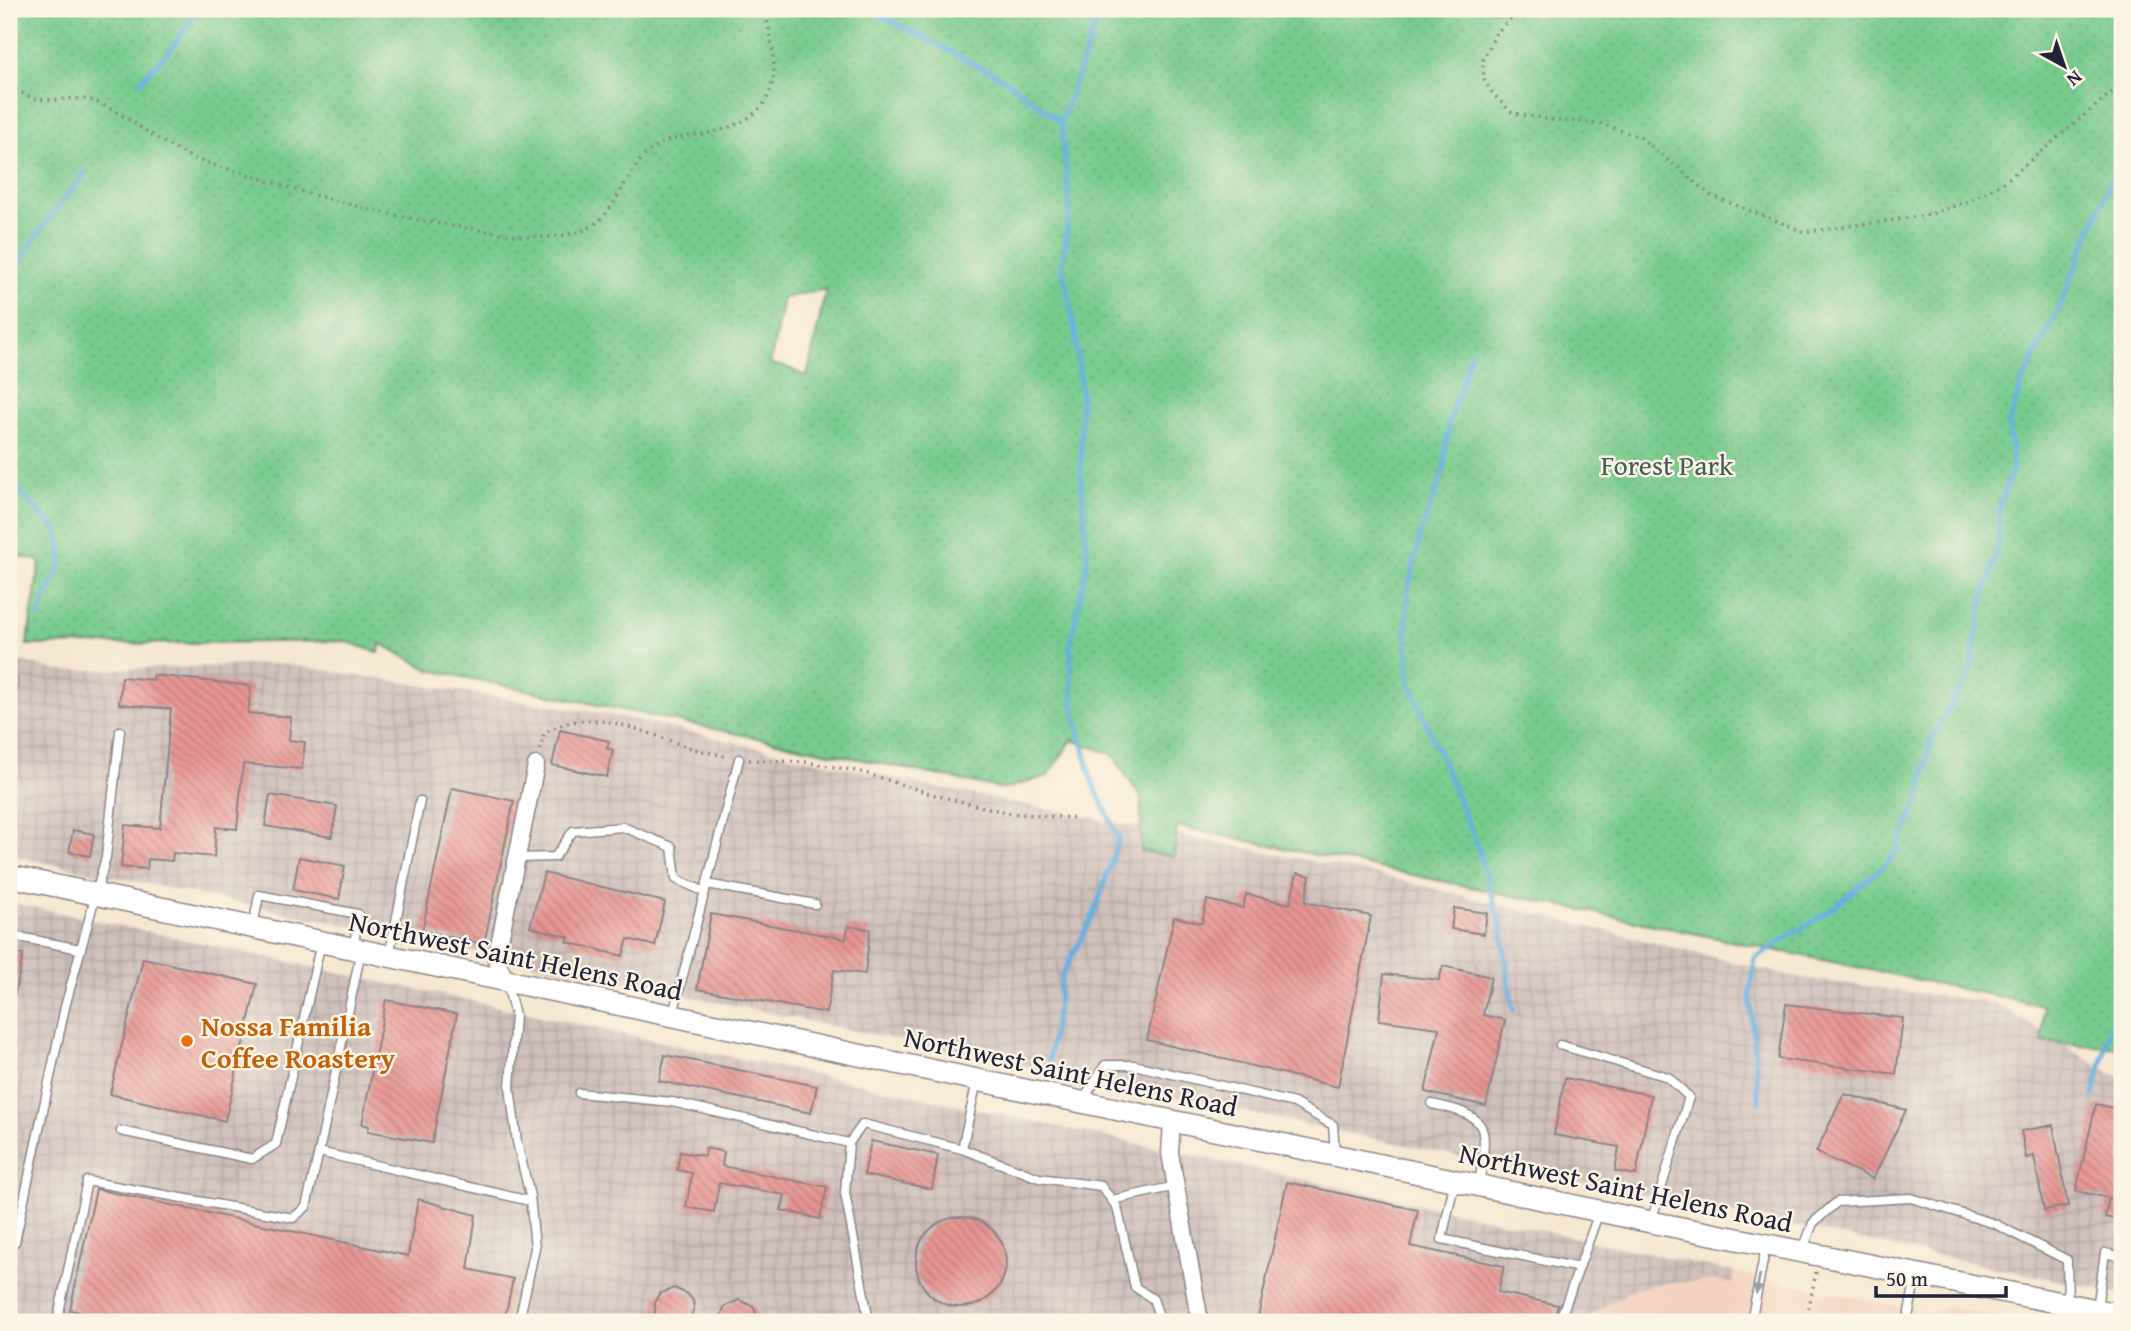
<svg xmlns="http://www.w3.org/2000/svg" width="2131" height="1331" font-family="'Gentium Book Plus',serif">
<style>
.built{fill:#f4d3c0}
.industrial{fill:url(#industrial-grid)}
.park{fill:url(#park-dots);stroke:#4d7664;stroke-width:2;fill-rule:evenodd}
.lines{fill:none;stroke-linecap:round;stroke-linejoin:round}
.stream{stroke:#66b0de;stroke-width:5}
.building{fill:url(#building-back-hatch)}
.service-casing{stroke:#8c8586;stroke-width:11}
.minor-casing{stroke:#8c8586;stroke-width:19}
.secondary-casing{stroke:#8c8586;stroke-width:24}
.path{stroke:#8c8586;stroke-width:3.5;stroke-dasharray:2 5;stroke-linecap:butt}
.service{stroke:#fff;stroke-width:8}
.minor{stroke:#fff;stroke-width:16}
.secondary{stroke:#fff;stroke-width:21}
.oneway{fill:#9c9ca7}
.food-dot{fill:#e8710a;stroke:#fcf5e5;stroke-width:2.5}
.labels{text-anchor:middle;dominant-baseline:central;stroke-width:5;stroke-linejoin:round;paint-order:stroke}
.park-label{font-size:28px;fill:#405d58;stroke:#fcf5e5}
.street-label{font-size:28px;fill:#22223b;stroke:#fcf5e5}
.food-label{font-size:28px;font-weight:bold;fill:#c56008;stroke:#fcf5e5;text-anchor:start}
</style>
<defs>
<pattern id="industrial-grid" width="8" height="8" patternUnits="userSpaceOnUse" patternTransform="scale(1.75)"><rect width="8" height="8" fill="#d0c0bc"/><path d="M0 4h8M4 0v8" fill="none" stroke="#b2a5a2"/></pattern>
<pattern id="park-dots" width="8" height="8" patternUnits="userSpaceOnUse" patternTransform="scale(1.75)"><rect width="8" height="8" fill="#78cb8d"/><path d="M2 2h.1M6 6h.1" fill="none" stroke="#68ae7b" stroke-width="1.8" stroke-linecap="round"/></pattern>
<pattern id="building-back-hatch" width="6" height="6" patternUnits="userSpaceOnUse" patternTransform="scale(1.75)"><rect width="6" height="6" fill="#e69591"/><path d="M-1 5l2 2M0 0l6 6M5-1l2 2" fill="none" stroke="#ba7978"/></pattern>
</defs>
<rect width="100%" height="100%" fill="#fcf5e5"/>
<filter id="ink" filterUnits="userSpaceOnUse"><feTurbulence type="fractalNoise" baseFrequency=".0143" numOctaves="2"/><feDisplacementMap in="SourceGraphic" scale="14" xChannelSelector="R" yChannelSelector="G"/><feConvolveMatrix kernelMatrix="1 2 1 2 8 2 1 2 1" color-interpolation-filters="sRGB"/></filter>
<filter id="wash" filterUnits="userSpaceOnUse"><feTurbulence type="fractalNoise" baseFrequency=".00686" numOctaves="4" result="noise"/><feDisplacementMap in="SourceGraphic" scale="28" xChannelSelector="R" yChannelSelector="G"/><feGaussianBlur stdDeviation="1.57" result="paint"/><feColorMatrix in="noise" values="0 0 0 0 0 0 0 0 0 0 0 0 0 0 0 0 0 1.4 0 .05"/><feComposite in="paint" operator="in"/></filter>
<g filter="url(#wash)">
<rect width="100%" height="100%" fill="#f6e8d0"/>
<polygon class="built" points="1735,1272 1928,1313 1946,1307 2022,1322 1586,1322 1595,1312 1631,1290 1663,1283 1716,1280 1732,1282"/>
<g class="industrial">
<polygon points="9,659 60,671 284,664 618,716 914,783 1371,873 1793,977 1995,1003 2108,1072 2122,1077 2122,1294 9,855"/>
<polygon points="9,902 1735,1272 1733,1283 1716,1280 1663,1283 1631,1290 1595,1312 1586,1322 9,1322"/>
</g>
<path class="park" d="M9,9H2122V1048L2042,1042L2044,1006L1177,826L1174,857L1141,851V798L1112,754L1072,740L1048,776L1004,789L430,670L380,643L379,653L345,641L27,645L40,561L9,554ZM826,289L807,377L786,367L770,364L783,298Z"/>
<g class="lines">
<g class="stream">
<polyline points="868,9 1006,80 1061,122"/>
<polyline points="140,82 175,44 197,9"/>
<path d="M9,287C19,252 63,203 85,173"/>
<polyline points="1471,353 1448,426 1444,470 1421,532 1409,586 1406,634 1410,683 1477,845 1501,925 1513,1010"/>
<polyline points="9,480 59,533 62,562 38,616"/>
<polyline points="1049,1060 1062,975 1094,914 1119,839 1092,781 1073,705 1070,645 1088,559 1081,481 1081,389 1074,325 1062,264 1070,211 1061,122 1101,9"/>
<polyline points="2094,1095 2122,979"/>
<polyline points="1759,1102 1750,996 1755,958 1832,909 1893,858 1920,798 1931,739 1970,673 1984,596 1998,548 2000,504 2013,470 2009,424 2022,382 2058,311 2111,181 2122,168"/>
</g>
</g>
<g id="blocks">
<g class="building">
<polygon points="153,675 251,686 248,713 291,717 289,740 305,742 302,769 243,764 237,829 216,827 214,857 173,853 172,861 148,859 147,869 121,867 125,825 160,828 171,709 119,704 122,677 153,680"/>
<polygon points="560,730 609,741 607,748 613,750 607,777 552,765"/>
<polygon points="452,788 514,801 484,944 422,931"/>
<polygon points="270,795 337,806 332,837 265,826"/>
<polygon points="73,830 94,834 90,856 69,852"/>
<polygon points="299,857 345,866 339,899 293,890"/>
<polygon points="544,873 665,902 655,946 628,939 623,956 567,942 569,937 530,927"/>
<polygon points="1297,873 1310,876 1305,902 1371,916 1338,1087 1147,1040 1174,917 1202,923 1207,900 1243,908 1246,894 1290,904"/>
<polygon points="1454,908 1487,913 1484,934 1451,929"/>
<polygon points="711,914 846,939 848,926 870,929 865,974 834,970 826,1013 697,989"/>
<polygon points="9,952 23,955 15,994 9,994"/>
<polygon points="143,958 257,984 225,1121 110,1094"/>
<polygon points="1443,966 1491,977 1483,1015 1505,1020 1486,1106 1425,1092 1439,1028 1379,1020 1384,974 1439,980"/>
<polygon points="386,1000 457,1014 432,1143 368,1131 369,1126 362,1124"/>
<polygon points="1786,1004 1903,1018 1896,1074 1778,1059"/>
<polygon points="665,1055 817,1086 811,1113 659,1081"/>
<polygon points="1565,1078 1651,1095 1636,1175 1615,1171 1619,1147 1554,1135"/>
<polygon points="1844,1094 1906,1110 1873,1179 1816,1152"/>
<polygon points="2096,1104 2122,1110 2122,1221 2105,1217 2109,1198 2076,1191"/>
<polygon points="2053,1125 2068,1206 2044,1210 2034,1156 2026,1158 2021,1131"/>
<polygon points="871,1141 938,1155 932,1189 864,1175"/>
<polygon points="706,1148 724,1152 722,1166 827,1187 820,1219 781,1210 785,1195 719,1183 714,1212 686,1207 692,1173 677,1170 680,1152 705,1156"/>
<polygon points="1287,1182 1418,1210 1410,1246 1504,1266 1498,1292 1558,1305 1555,1315 1548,1322 1257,1322"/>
<polygon points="96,1189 408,1256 418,1199 476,1215 468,1269 513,1279 504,1322 128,1322 70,1310"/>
<circle cx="961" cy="1262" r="45"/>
<polygon points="674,1288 688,1294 693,1301 694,1308 689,1322 659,1322 655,1316 655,1301 659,1294"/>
<polygon points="739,1300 753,1306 760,1322 718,1322 725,1306"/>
</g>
</g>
</g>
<g filter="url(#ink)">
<use href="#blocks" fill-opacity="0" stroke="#8c8586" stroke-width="2"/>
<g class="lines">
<defs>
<g id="service">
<polyline points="9,700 13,681"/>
<polyline points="517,858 555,857 573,831 623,827 672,847 676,879 705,892"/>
<polyline points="707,884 815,904"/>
<polyline points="253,927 259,895 358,914 354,946"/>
<polyline points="9,935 80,949"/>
<polyline points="361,951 319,1152 530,1201"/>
<polyline points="389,956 420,801"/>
<polyline points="507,984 515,1015 510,1087 517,1142 530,1196 535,1248 519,1322"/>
<polyline points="673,1014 739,759"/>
<polyline points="1560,1045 1668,1077 1689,1097 1651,1222"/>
<polyline points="579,1093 672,1102 849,1143 863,1124 962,1149 1039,1178 1101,1186 1117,1207 1135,1287 1153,1299 1161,1322"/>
<polyline points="1082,1102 1105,1065 1134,1065 1294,1103 1333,1125 1335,1153"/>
<path d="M1432,1104C1495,1117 1486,1129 1479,1186"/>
<polyline points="121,1131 252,1159 276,1144 321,942"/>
<polyline points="849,1143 845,1193 869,1322"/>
<polyline points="962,1149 977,1081"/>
<polyline points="1454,1184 1442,1239 1579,1268 1599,1212"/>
<polyline points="1112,1200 1176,1186"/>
<polyline points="9,1235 15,1242 65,1007 106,857 120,731"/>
<polyline points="1803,1250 1813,1223 1837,1202 1911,1198 1995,1224 2067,1260 2068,1302"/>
<polyline points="2097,1308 2105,1253 2122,1257"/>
<polyline points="57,1322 87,1181 293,1218 306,1207 319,1152"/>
<polyline points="1559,1322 1579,1268"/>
<polyline points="1751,1322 1766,1246"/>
<polyline points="1907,1322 1916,1277"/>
</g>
<g id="minor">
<polyline points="506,981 496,959 536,765"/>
<polyline points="1172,1122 1170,1153 1200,1322"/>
</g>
<polyline id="secondary" points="9,876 1651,1222 2122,1315"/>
</defs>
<use href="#service" class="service-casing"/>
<use href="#minor" class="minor-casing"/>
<use href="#secondary" class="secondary-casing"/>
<g class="path">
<polyline points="1521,9 1496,33 1483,60 1484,80 1493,94 1512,113 1552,120 1599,123 1640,137 1712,196 1805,232 1895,220 1931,214 1969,201 2003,183 2122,84"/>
<path d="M9,87C18,91 28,97 38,99C56,102 79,95 96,102C127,115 153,138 183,153C201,163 223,167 243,173C321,199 399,219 480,230C511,235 543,241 575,233C621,222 621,165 660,144C681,134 706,136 727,128C789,107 775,58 765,9"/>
<path d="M540,750L544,734C586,704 641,731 685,746C699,751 714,753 728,757"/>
<polyline points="749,760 805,762 862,772 938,796 1009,813 1073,818"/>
<polyline points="1806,1322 1816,1272"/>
</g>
<use href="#service" class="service"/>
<use href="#minor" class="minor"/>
<use href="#secondary" class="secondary"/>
</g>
<defs><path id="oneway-solid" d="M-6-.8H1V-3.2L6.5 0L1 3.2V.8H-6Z" transform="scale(1.75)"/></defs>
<use class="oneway" href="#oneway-solid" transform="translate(1758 1284) rotate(101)"/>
</g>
<circle class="food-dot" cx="187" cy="1041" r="7"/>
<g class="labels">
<g class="park-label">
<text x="1667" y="464">Forest Park</text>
</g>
<g class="street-label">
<text transform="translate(516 955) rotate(12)">Northwest Saint Helens Road</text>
<text transform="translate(1071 1071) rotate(12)">Northwest Saint Helens Road</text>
<text transform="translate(1626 1187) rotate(12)">Northwest Saint Helens Road</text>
</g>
<g class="food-label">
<text x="201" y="1025">Nossa Familia<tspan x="201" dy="32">Coffee Roastery</tspan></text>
</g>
</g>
<rect width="2131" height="1331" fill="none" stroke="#fcf5e5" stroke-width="35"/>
<g transform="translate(2064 66) rotate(140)" stroke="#fcf5e5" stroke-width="5" paint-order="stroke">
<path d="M0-5L12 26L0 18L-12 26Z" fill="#22223b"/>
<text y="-10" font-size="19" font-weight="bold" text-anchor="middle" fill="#22223b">N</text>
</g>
<path d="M1876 1286v10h130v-10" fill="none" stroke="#22223b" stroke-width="3.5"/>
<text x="1886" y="1286" font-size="21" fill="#22223b" stroke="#fcf5e5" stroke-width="5" paint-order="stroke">50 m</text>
</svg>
